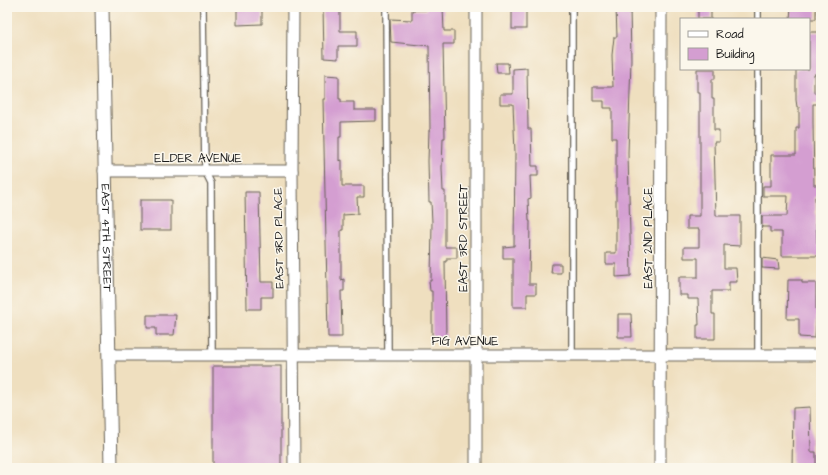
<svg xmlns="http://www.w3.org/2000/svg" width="828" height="475" font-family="'Architects Daughter',sans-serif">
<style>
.building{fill:#d49ed1}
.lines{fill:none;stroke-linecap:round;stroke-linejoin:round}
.service-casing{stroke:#666055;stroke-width:8}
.minor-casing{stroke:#666055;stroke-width:13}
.tertiary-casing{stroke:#666055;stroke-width:15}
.service{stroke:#fff;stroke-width:5.5}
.minor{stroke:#fff;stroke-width:11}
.tertiary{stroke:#fff;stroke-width:13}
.labels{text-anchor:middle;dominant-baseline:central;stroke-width:3;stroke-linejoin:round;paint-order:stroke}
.street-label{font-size:12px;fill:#1c1c1c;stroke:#fbf7ec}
</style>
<rect width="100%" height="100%" fill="#fbf7ec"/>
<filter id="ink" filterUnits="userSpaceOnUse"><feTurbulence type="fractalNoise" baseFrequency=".025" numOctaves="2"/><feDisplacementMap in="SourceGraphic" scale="8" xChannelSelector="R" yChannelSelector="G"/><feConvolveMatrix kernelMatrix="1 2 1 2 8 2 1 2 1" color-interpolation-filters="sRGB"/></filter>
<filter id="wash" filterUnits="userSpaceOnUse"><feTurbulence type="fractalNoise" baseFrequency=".012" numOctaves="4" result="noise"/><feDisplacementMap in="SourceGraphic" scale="16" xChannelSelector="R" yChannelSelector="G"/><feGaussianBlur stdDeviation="0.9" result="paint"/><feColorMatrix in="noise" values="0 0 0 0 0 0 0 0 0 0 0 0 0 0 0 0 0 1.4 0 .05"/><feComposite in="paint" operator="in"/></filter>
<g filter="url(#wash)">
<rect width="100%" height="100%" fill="#efdfbf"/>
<g id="blocks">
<g class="building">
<polygon points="237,7 262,7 262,24 237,25"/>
<polygon points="323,7 340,7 340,31 357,31 357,46 338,46 338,59 324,58"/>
<polygon points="426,7 443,7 444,31 454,31 454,44 443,44 445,138 443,138 442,168 443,191 445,191 445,247 457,247 457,258 447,258 447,261 445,261 446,338 432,338 432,291 430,291 429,281 431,281 432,222 431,202 429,202 428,161 429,130 430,130 429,46 391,42 390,19 412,20 412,10 426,10"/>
<rect x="512" y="7" width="14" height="22"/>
<polygon points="616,7 630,7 631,60 628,153 631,276 616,277 616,264 606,264 606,253 616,253 616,138 612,138 612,108 604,108 604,101 593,101 593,87 613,87 612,55 614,37 617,37"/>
<rect x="698" y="7" width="13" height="12"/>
<polygon points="791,7 816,7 816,19 790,19"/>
<polygon points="809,32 821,32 821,74 814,74 814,93 821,93 821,104 813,104 813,122 814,185 821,185 821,197 815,197 817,244 821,246 821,256 782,256 782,232 770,232 770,227 762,227 762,216 787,216 788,196 763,196 763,186 771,186 771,155 796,155 796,128 799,128 799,107 797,107 796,100 796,69 809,69"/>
<polygon points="496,63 508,63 509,73 497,73"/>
<polygon points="527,68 528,129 531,129 532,166 538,166 538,176 530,176 531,198 528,199 529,221 530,221 529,284 536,284 536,294 527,294 527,307 513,307 513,258 503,258 503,247 514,246 515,153 513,104 500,104 500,94 513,94 513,69"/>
<polygon points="697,69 715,69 715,79 712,79 712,99 714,99 714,130 719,130 719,142 714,142 716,216 740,216 740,246 724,245 724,268 736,268 737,282 729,282 729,291 712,291 712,314 715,314 715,339 697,339 697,325 699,325 698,299 688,299 688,295 679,295 679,277 698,277 698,258 684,258 684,247 699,247 699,229 687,229 687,216 700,216 700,92 697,92"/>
<polygon points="325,75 339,76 339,99 341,99 341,102 354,102 354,110 376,110 376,121 341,122 341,137 339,137 339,161 342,160 342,186 364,186 364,197 357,197 358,214 343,215 343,230 341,230 341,280 344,279 344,291 341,291 342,337 328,337 323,99 325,99"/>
<polygon points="245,192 259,192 261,282 273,282 273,297 261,297 261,309 247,309"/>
<rect x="140" y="200" width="31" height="30"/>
<polygon points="762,258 778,260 779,269 762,268"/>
<polygon points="552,264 561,264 561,273 551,273"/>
<polygon points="788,280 802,280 802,283 816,283 816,310 817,310 815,338 799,337 799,319 787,319"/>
<polygon points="618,314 631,314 632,337 618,337"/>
<polygon points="147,315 176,315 174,335 156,335 156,328 147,328"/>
<rect x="213" y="366" width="68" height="102"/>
<polygon points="810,407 811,452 816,452 816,468 792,468 793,408"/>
</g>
</g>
</g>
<g filter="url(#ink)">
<use href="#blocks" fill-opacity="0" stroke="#666055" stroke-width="1"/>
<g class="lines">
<defs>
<g id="service">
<polyline points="203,7 205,171 211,183 212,354"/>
<polyline points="386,7 388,354"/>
<polyline points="572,7 572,354"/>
<polyline points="758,7 758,19"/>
<polyline points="758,69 758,355"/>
</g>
<g id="minor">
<polyline points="293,7 292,171 294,468"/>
<polyline points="476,7 476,468"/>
<polyline points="104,171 292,171"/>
<polyline points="109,355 821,355"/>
<polyline points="660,468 661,7"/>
</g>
<g id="tertiary">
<path id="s1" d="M102,7L111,468"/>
</g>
</defs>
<use href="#service" class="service-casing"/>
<use href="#minor" class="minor-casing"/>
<use href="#tertiary" class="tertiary-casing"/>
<use href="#service" class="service"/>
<use href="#minor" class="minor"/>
<use href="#tertiary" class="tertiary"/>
</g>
</g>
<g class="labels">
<g class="street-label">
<text x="198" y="158">ELDER AVENUE</text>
<text stroke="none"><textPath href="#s1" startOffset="231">EAST 4TH STREET</textPath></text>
<text transform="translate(279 238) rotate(-91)">EAST 3RD PLACE</text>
<text transform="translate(463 238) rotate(-90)">EAST 3RD STREET</text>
<text transform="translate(648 238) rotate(-90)">EAST 2ND PLACE</text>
<text x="465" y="341">FIG AVENUE</text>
</g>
</g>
<rect width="828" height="475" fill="none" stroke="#fbf7ec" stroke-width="24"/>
<rect x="680" y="18" width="130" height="52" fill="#fbf7ec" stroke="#a29f99"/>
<rect x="688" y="31" width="20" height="6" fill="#ffffff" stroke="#a29f99"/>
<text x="716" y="38" font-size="12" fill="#1c1c1c">Road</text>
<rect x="688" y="48" width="20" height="12" fill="#d49ed1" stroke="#a29f99"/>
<text x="716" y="58" font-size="12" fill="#1c1c1c">Building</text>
</svg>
